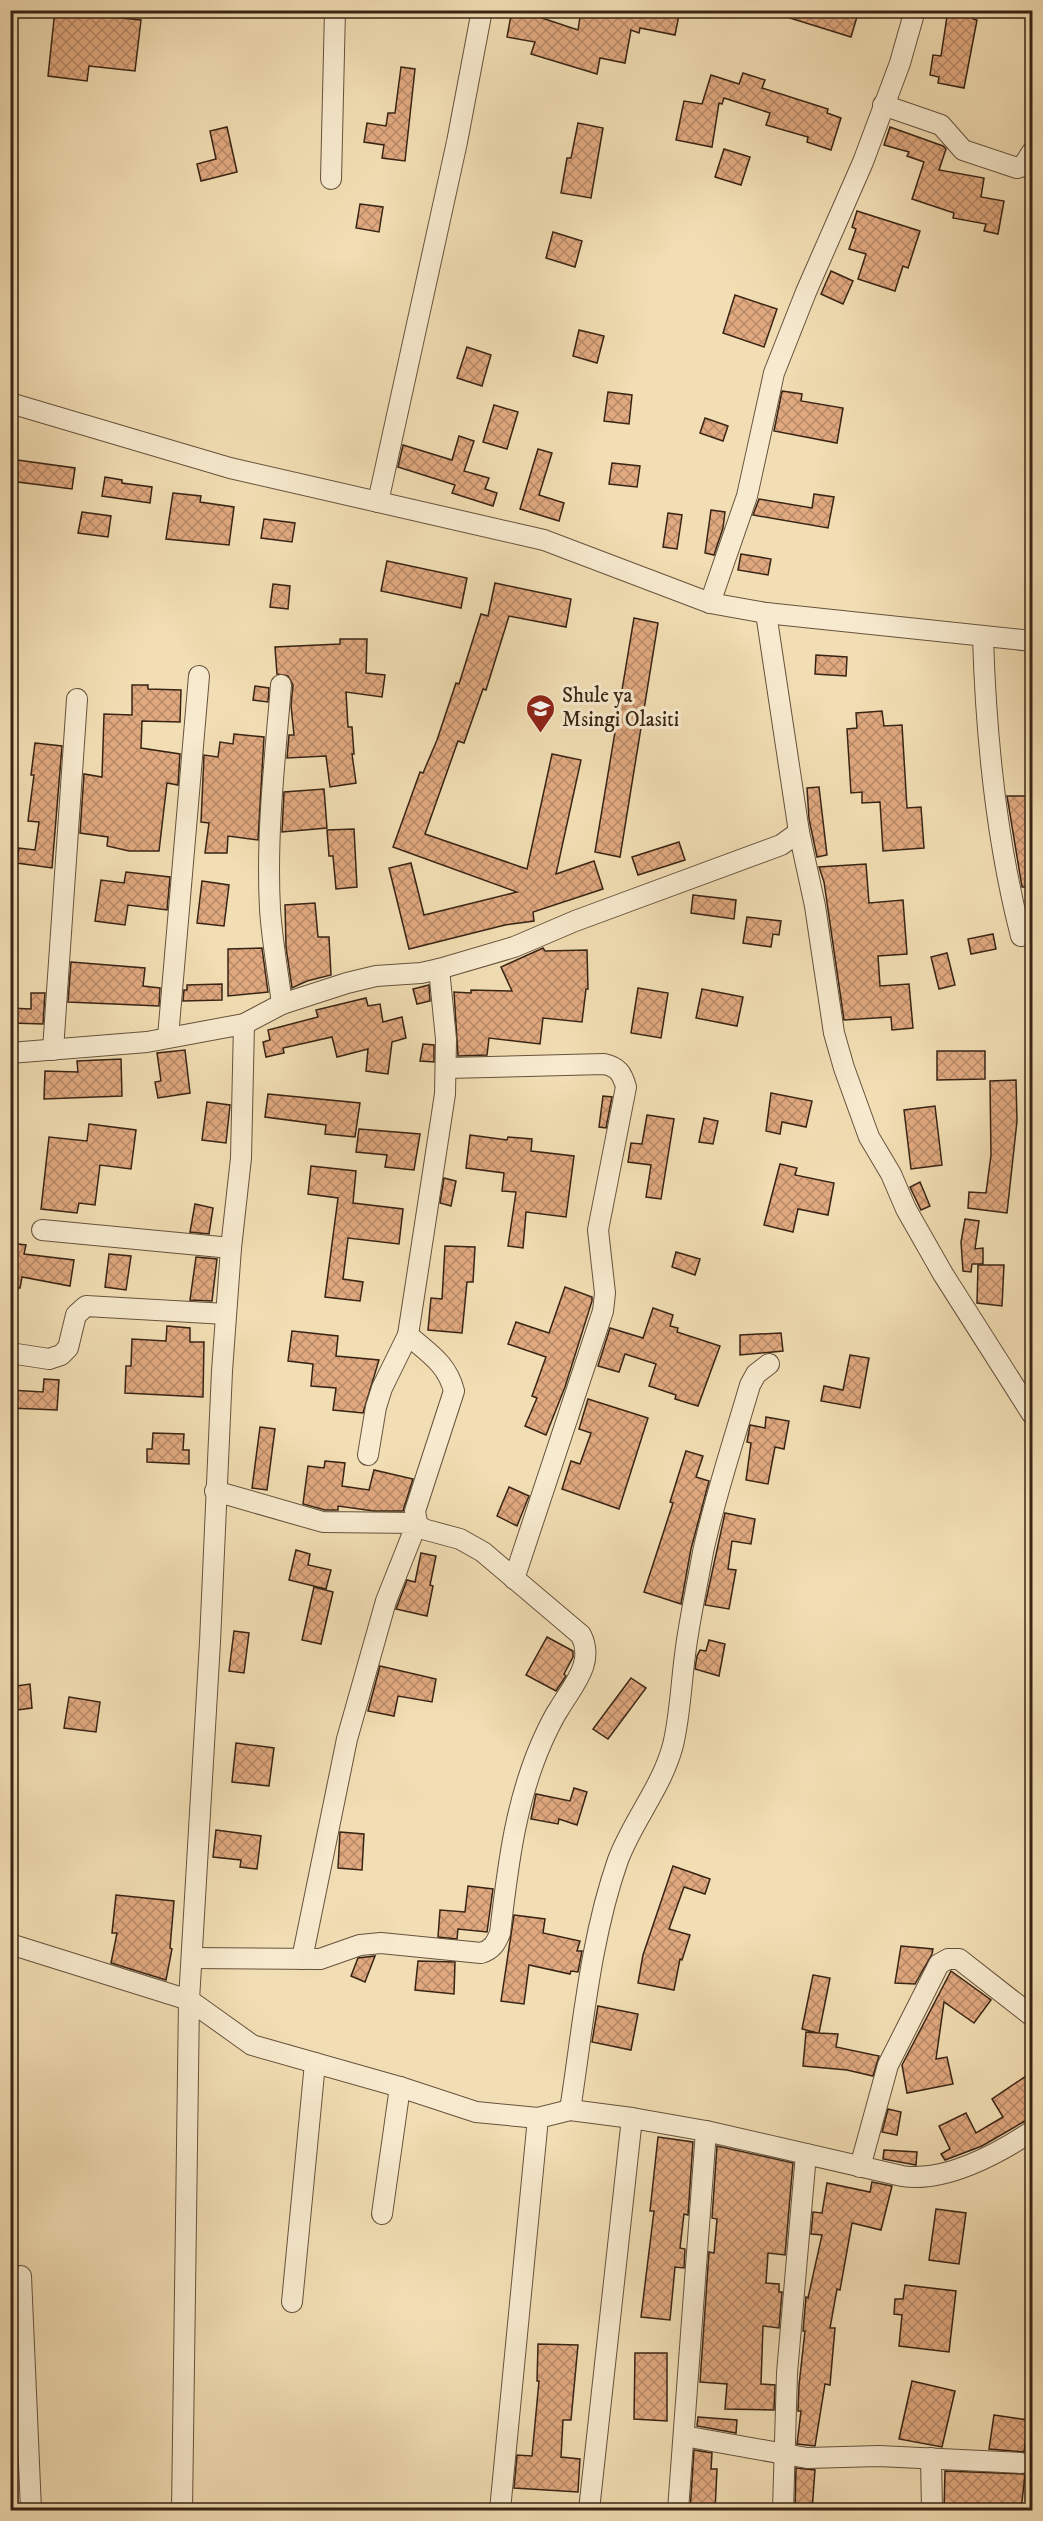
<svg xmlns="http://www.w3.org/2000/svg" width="1043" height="2521" font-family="'IM FELL DW Pica',serif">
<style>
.building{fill:url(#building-cross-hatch);stroke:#382414;stroke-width:1.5}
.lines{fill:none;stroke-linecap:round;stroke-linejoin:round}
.minor-casing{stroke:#66523c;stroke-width:22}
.minor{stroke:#f7eace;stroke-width:20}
.labels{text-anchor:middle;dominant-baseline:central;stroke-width:6;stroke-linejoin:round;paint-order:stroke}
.poi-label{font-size:21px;fill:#382414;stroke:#f7eace;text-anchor:start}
</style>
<defs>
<pattern id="building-cross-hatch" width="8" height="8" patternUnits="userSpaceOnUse" patternTransform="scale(1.5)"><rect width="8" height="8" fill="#e1a980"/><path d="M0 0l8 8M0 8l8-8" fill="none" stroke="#b78968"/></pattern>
</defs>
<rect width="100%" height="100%" fill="#f2deb4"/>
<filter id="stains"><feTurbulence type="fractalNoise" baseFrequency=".00333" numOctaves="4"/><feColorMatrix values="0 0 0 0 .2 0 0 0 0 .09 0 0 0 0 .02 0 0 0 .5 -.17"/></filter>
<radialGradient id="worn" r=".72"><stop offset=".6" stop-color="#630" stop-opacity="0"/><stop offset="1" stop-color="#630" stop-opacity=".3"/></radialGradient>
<g class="building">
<polygon points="55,10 94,10 94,15 141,20 135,71 89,66 87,81 48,76"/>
<polygon points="512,10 521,11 578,30 581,10 680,10 675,35 640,28 639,33 631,30 625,63 600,58 597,74 531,54 535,42 507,37"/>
<polygon points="778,10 859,10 851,37 777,14"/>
<polygon points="948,10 974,10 973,19 977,20 964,88 938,83 939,77 930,75 933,55 941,56"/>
<polygon points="401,67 415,69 405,161 382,158 384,145 364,142 367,123 386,126 388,113 395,113"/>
<polygon points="743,73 765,80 762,88 828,109 827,113 841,118 831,150 807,142 808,137 766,125 770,113 724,98 722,104 719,103 712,147 676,140 684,101 702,104 711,75 739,84"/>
<polygon points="578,123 603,128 591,198 561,193 567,158 571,158"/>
<polygon points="227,127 237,172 201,181 197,164 216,159 210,131"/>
<polygon points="890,127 943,146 946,149 939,170 984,178 981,197 1004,201 998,234 984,231 986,224 953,218 954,213 912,199 924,162 907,156 909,152 884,145"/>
<polygon points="724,149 750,157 741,185 715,177"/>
<polygon points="360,204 383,207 379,232 356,228"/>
<polygon points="857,211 920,231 908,268 903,266 895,291 858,279 866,254 849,249 856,229 852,227"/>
<polygon points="553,232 582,241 575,267 546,258"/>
<polygon points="831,271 853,281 843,304 821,294"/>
<polygon points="735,295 777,309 764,347 723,333"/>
<polygon points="579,330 604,336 597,363 573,356"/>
<polygon points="467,347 491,355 482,386 457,378"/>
<polygon points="782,391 802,394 801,401 843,408 837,443 774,431"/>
<polygon points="608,392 632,395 629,424 604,421"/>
<polygon points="494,405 518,412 507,449 483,442"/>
<polygon points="705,418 728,426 723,441 700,433"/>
<polygon points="459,436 474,441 464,471 489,478 485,489 497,493 493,506 452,493 455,485 398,467 403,445 452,460"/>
<polygon points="538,449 552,453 539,495 564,503 559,521 520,509"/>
<polygon points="10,459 75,468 72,489 10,481"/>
<polygon points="612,463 640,466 637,487 609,484"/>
<polygon points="105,477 122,480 122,483 152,487 150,503 102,496"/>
<polygon points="173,493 201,496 200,502 234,507 229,545 166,539"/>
<polygon points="814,494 834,497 828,528 753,515 759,499 812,508"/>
<polygon points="711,510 725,512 723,528 714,555 705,553"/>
<polygon points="82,512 111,516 108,537 78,533"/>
<polygon points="668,513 682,515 677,549 663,547"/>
<polygon points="264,519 295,523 292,542 261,538"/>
<polygon points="741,554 771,559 768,575 738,570"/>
<polygon points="387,561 467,578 461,608 381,591"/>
<polygon points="495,583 571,599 566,627 509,616 486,690 483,689 464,743 458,741 425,834 527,869 552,754 581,760 556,874 594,861 603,889 533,912 534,921 505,925 409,949 389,868 411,863 424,915 517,892 393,847 420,772 423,773 437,740 456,683 459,684 481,614 488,616"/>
<polygon points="273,584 290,586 288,609 270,607"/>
<polygon points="634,618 658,623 620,857 595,852"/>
<polygon points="340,639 367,639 366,673 385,675 382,697 346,692 348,727 352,727 354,754 352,754 356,783 330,787 326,756 287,758 289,735 294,735 291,705 293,685 288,676 277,674 275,647 340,644"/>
<polygon points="816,655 847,657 846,676 815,674"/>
<polygon points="132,685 148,685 148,689 181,690 180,722 142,721 141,748 180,754 178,785 167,783 159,851 129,851 107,846 108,837 80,833 84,774 102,777 104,714 132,715"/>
<polygon points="255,686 269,688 268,702 253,700"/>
<polygon points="882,711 884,726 902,725 907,808 921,807 924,848 883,851 880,802 862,803 862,792 851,793 847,729 857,728 856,713"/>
<polygon points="234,734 264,737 258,840 228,836 227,853 205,853 209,823 201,822 204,755 218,757 220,742 233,744"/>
<polygon points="35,743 62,746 52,868 17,863 19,848 35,850 39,822 28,821 34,775 31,775"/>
<polygon points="819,787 827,855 817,857 809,819 807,788"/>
<polygon points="324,789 327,828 282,832 284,792"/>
<polygon points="1007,796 1032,796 1032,887 1022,887"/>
<polygon points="354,829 357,887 336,889 333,856 329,856 327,830"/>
<polygon points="679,842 685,860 638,875 632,857"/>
<polygon points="866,864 869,903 903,900 907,954 878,956 880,986 909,984 913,1028 892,1030 891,1017 844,1020 824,882 819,867"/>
<polygon points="126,872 170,877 167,910 128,905 125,925 95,921 101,880 124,883"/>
<polygon points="202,881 229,885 224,926 197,923"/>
<polygon points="693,895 736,900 734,919 691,913"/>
<polygon points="315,903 318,937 329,937 331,975 307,981 292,988 286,947 285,905"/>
<polygon points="747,917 781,921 779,935 773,934 771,947 743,943"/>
<polygon points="993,934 996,949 971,954 968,939"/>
<polygon points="262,948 268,992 228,996 228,949"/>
<polygon points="543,948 545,951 587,950 588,989 586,989 582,1022 543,1018 540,1044 489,1038 487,1055 458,1056 454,992 471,993 471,990 512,991 501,967"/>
<polygon points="947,953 955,985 939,989 931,957"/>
<polygon points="71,962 145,968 143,986 160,988 159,1006 68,1002"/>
<polygon points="222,984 222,1000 183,1001 184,990 187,990 187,985"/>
<polygon points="429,985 430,1001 417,1004 413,989"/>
<polygon points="638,988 668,993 661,1038 631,1033"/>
<polygon points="702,989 743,997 737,1026 696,1018"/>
<polygon points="31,993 45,993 43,1024 10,1023 10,1008 31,1009"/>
<polygon points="366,998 368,1006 380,1004 383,1022 402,1017 406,1038 392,1042 388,1074 366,1071 368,1049 337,1057 332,1037 283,1048 284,1053 266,1057 263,1042 270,1040 268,1030 318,1017 316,1010"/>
<polygon points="423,1044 434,1045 434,1062 420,1061"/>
<polygon points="185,1050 190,1093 158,1098 155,1082 161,1081 157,1053"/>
<polygon points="937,1051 985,1051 985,1079 937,1080"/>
<polygon points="121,1059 122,1096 44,1099 45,1071 78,1072 77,1061"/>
<polygon points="1016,1080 1017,1121 1007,1213 968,1208 969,1192 986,1193 991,1155 990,1081"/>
<polygon points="771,1093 812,1101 806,1127 782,1122 780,1134 766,1131"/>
<polygon points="268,1094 360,1103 355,1137 325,1134 326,1125 265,1117"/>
<polygon points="603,1096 612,1097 606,1128 599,1127"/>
<polygon points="207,1102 230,1105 226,1143 202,1140"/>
<polygon points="935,1106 942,1165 911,1169 904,1110"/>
<polygon points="647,1115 674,1119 661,1199 646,1197 651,1165 628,1162 631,1143 642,1144"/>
<polygon points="704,1118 718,1121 713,1144 699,1142"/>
<polygon points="89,1124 136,1130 131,1169 100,1165 95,1205 79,1203 77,1213 41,1209 49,1137 87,1141"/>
<polygon points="359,1129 420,1134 414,1170 385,1167 387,1155 356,1152"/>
<polygon points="470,1135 507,1140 508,1137 532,1139 531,1151 574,1156 566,1217 526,1212 523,1248 508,1246 516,1192 502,1191 504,1173 466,1168"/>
<polygon points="780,1164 797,1168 795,1175 834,1183 828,1215 798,1209 793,1232 764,1225"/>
<polygon points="311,1166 356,1171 353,1203 403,1209 399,1244 348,1238 343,1279 363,1282 360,1301 325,1297 338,1198 308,1194"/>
<polygon points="444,1178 456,1181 451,1206 440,1203"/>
<polygon points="920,1182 930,1206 921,1210 910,1187"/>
<polygon points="195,1204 213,1208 209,1234 190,1232"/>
<polygon points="965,1219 979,1221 975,1249 983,1248 983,1264 972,1264 971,1272 963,1271 961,1242"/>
<polygon points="10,1243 26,1245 24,1254 74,1260 70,1286 22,1277 20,1288 10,1288"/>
<polygon points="445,1246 475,1247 473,1282 467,1282 462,1333 428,1330 431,1298 442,1299"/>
<polygon points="676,1252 700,1259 695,1275 672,1267"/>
<polygon points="109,1254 131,1256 126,1290 105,1287"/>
<polygon points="196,1257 217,1259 212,1301 190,1300"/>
<polygon points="978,1265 1004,1265 1002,1306 977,1303"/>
<polygon points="565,1287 592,1297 592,1301 565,1387 546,1435 525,1426 537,1398 532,1396 546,1357 508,1344 516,1322 549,1333"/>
<polygon points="653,1308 673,1315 670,1326 678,1328 677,1332 720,1346 698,1406 675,1399 676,1395 649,1386 656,1364 625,1354 619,1372 598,1366 610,1328 643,1338"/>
<polygon points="167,1326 190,1328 190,1342 204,1342 203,1397 125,1393 126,1366 131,1366 132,1339 166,1341"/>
<polygon points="292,1331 338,1336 336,1356 379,1360 363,1413 333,1410 336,1388 311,1386 313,1364 288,1361"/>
<polygon points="781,1333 783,1351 740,1355 740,1335"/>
<polygon points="850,1355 869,1358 860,1408 821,1401 824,1386 843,1390"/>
<polygon points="44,1379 59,1380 57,1410 10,1408 10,1390 43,1392"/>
<polygon points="588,1399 648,1418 619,1509 562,1489 571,1461 580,1464 591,1433 579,1429"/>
<polygon points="766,1417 789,1421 784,1449 775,1447 768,1484 746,1480 751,1443 747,1442 750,1425 765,1428"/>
<polygon points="260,1427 275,1429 267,1490 252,1488"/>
<polygon points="153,1433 184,1434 183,1450 189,1450 189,1464 147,1462 147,1449 152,1449"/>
<polygon points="686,1451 703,1456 696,1477 709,1481 691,1549 681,1604 644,1592 673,1503 670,1502"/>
<polygon points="325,1461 345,1463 342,1486 369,1490 374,1470 413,1479 403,1511 374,1511 338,1506 338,1510 325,1510 303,1504 308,1466 324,1468"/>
<polygon points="509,1487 529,1496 517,1526 497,1516"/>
<polygon points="725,1513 755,1519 751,1544 732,1541 728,1569 736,1570 729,1609 705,1605"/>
<polygon points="296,1550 310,1554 308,1565 331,1570 326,1589 289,1580"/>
<polygon points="421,1553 436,1556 430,1585 433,1586 427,1616 396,1609 407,1580 415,1582"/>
<polygon points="314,1587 333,1592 321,1644 302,1640"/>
<polygon points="234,1631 249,1633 244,1673 229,1671"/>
<polygon points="547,1637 573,1651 573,1657 564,1674 566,1676 556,1691 526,1675"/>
<polygon points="709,1640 725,1644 719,1676 695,1669 697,1656 700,1650 706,1651"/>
<polygon points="380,1666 436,1679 432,1702 398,1696 394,1716 368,1711"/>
<polygon points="631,1678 646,1688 608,1739 593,1729"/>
<polygon points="30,1684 32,1708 10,1711 10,1687"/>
<polygon points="69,1697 100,1702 96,1732 64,1728"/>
<polygon points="236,1743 274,1748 269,1786 232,1782"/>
<polygon points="574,1788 587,1792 577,1825 559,1819 558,1824 531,1819 536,1794 570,1801"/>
<polygon points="216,1830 261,1836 257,1869 240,1867 241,1860 213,1857"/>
<polygon points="340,1832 364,1834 362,1870 338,1868"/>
<polygon points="673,1866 710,1879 705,1894 684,1887 669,1929 690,1935 682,1960 680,1959 674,1990 638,1983 643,1955"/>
<polygon points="468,1886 493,1889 487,1932 458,1929 457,1939 438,1937 440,1910 465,1912"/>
<polygon points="116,1895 174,1901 170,1948 172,1949 166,1980 111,1963 117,1933 112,1933"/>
<polygon points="514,1915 545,1919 543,1933 580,1941 577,1951 582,1951 578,1972 571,1971 570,1974 529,1965 524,2004 501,2001"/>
<polygon points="901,1946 933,1949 932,1954 915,1984 895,1983"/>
<polygon points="375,1956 365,1982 351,1976 358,1958"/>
<polygon points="418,1961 455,1962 454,1994 415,1990"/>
<polygon points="951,1971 991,2000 974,2023 944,2002 936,2059 947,2057 953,2084 907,2093 902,2065"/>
<polygon points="813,1975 830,1978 819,2033 838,2034 836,2047 879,2056 873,2076 847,2070 803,2066 806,2032 818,2033 802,2029"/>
<polygon points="598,2006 638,2014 631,2050 592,2042"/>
<polygon points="1032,2072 1032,2119 1025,2121 982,2146 945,2160 941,2154 950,2149 939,2126 966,2113 976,2133 1003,2117 992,2099"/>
<polygon points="888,2109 901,2112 897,2135 882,2132"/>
<polygon points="658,2137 693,2142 688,2215 684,2214 680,2248 685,2249 684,2268 675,2267 670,2320 641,2317 654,2211 650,2211"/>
<polygon points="717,2146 793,2163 785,2255 768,2253 766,2283 779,2284 779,2292 782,2292 779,2328 763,2326 761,2384 775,2385 774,2410 725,2409 727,2384 700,2382 709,2252 714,2253 717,2219 712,2218"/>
<polygon points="884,2150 917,2152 916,2165 883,2159"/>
<polygon points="872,2182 892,2186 881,2230 852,2223 840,2290 837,2289 830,2328 835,2328 830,2385 825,2384 815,2446 797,2444 801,2411 798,2411 799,2385 805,2331 803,2331 806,2297 808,2298 822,2235 811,2234 813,2212 822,2213 827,2183 870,2192"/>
<polygon points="936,2209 966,2213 959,2264 929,2260"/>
<polygon points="905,2285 956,2291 949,2352 899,2346 902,2315 894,2314 895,2299 903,2299"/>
<polygon points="538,2344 578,2345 571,2420 563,2420 561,2457 580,2459 578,2492 514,2488 517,2455 532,2456 539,2381 537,2381"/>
<polygon points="635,2353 667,2353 667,2421 634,2419"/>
<polygon points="912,2381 955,2391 942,2447 899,2439"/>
<polygon points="994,2415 1028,2420 1024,2452 989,2449"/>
<polygon points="698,2417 737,2420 736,2433 697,2426"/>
<polygon points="694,2450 712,2453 711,2469 717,2469 715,2511 690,2511"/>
<polygon points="796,2468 815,2470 812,2511 795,2511"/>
<polygon points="945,2471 1025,2474 1021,2511 944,2511"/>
</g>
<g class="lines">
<defs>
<g id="minor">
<polyline points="883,105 941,125 963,150 1017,168 1023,166 1032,152"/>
<polyline points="331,179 335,10"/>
<polyline points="10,403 230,468 544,540 710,603 766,613 1032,641"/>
<polyline points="378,502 457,142 482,10"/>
<polyline points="710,603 747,496 774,373 806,292 863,162 900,63 915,10"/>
<polyline points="766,613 799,832 815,906 834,1033 844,1068 869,1137 891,1174 906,1209 943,1274 1032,1414"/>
<path d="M983,637C986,738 996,839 1021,936"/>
<path d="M281,685C275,759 266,834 270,909C272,941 278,972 282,1004"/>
<polyline points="168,1037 199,676"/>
<polyline points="53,1050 77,699"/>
<polyline points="10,1053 147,1042 244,1024 282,1004 347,983 376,976 421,973 439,969 514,947 575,921 781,845 799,832"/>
<path d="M447,1068L604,1064C618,1067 622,1073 626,1087L598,1230L605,1293L603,1311L514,1579"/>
<polyline points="42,1230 231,1248"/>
<polyline points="10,1353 49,1359 61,1355 68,1348 76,1315 86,1306 226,1314"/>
<polyline points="368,1455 376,1407 382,1388 408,1335 445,1094 446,1039 439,969"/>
<polyline points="215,1491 323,1522 417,1523 386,1601 347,1739 302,1959"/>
<polyline points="10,1944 189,2000 252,2045 400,2087 476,2112 538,2118 570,2110 632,2118"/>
<path d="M192,1958L320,1959L360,1945L381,1943L481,1953C492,1950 496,1943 500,1933C508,1864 516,1796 546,1733C550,1725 554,1716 559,1709C573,1685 595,1663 581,1635L483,1552L460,1539L423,1529L417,1523L415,1511L454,1391C447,1363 428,1353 408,1335"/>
<path d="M570,2110C583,2027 590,1940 618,1860C633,1820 662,1787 673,1745C680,1716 681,1685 685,1655C689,1621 697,1586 703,1552C715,1496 734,1440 750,1385L756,1374L769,1364"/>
<polyline points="860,2167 888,2065 939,1964 948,1959 959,1959 1032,2016"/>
<polyline points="382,2214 400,2087"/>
<polyline points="21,2276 31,2510"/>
<polyline points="292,2302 315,2063"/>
<polyline points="684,2436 807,2458 879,2456 1021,2463"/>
<polyline points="931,2458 932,2510"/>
<polyline points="182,2510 189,2000 210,1642 222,1371 231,1248 241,1158 244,1024"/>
<polyline points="500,2510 538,2118"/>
<path d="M589,2510L632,2118L706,2131L902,2176C944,2183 998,2154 1032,2131"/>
<polyline points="678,2510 706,2131"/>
<polyline points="783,2510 787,2373 806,2154"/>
</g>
</defs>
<use href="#minor" class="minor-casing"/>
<use href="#minor" class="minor"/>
</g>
<defs>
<symbol id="school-pin" viewBox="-11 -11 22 30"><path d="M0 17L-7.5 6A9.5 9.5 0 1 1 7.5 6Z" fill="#8f2418" stroke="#f7eace"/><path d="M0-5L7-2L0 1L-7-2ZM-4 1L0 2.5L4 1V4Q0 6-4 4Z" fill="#fff"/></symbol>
</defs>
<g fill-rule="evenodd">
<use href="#school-pin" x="524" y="692" width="33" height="45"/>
</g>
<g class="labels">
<g class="poi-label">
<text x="562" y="696">Shule ya<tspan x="562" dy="24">Msingi Olasiti</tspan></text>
</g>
</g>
<rect width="1043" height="2521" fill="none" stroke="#f2deb4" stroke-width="36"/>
<rect x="12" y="12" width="1019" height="2497" fill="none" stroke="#382414" stroke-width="3"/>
<rect x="18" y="18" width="1007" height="2485" fill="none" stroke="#382414" stroke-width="1.5"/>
<rect width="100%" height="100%" filter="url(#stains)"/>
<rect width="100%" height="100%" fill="url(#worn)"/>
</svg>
